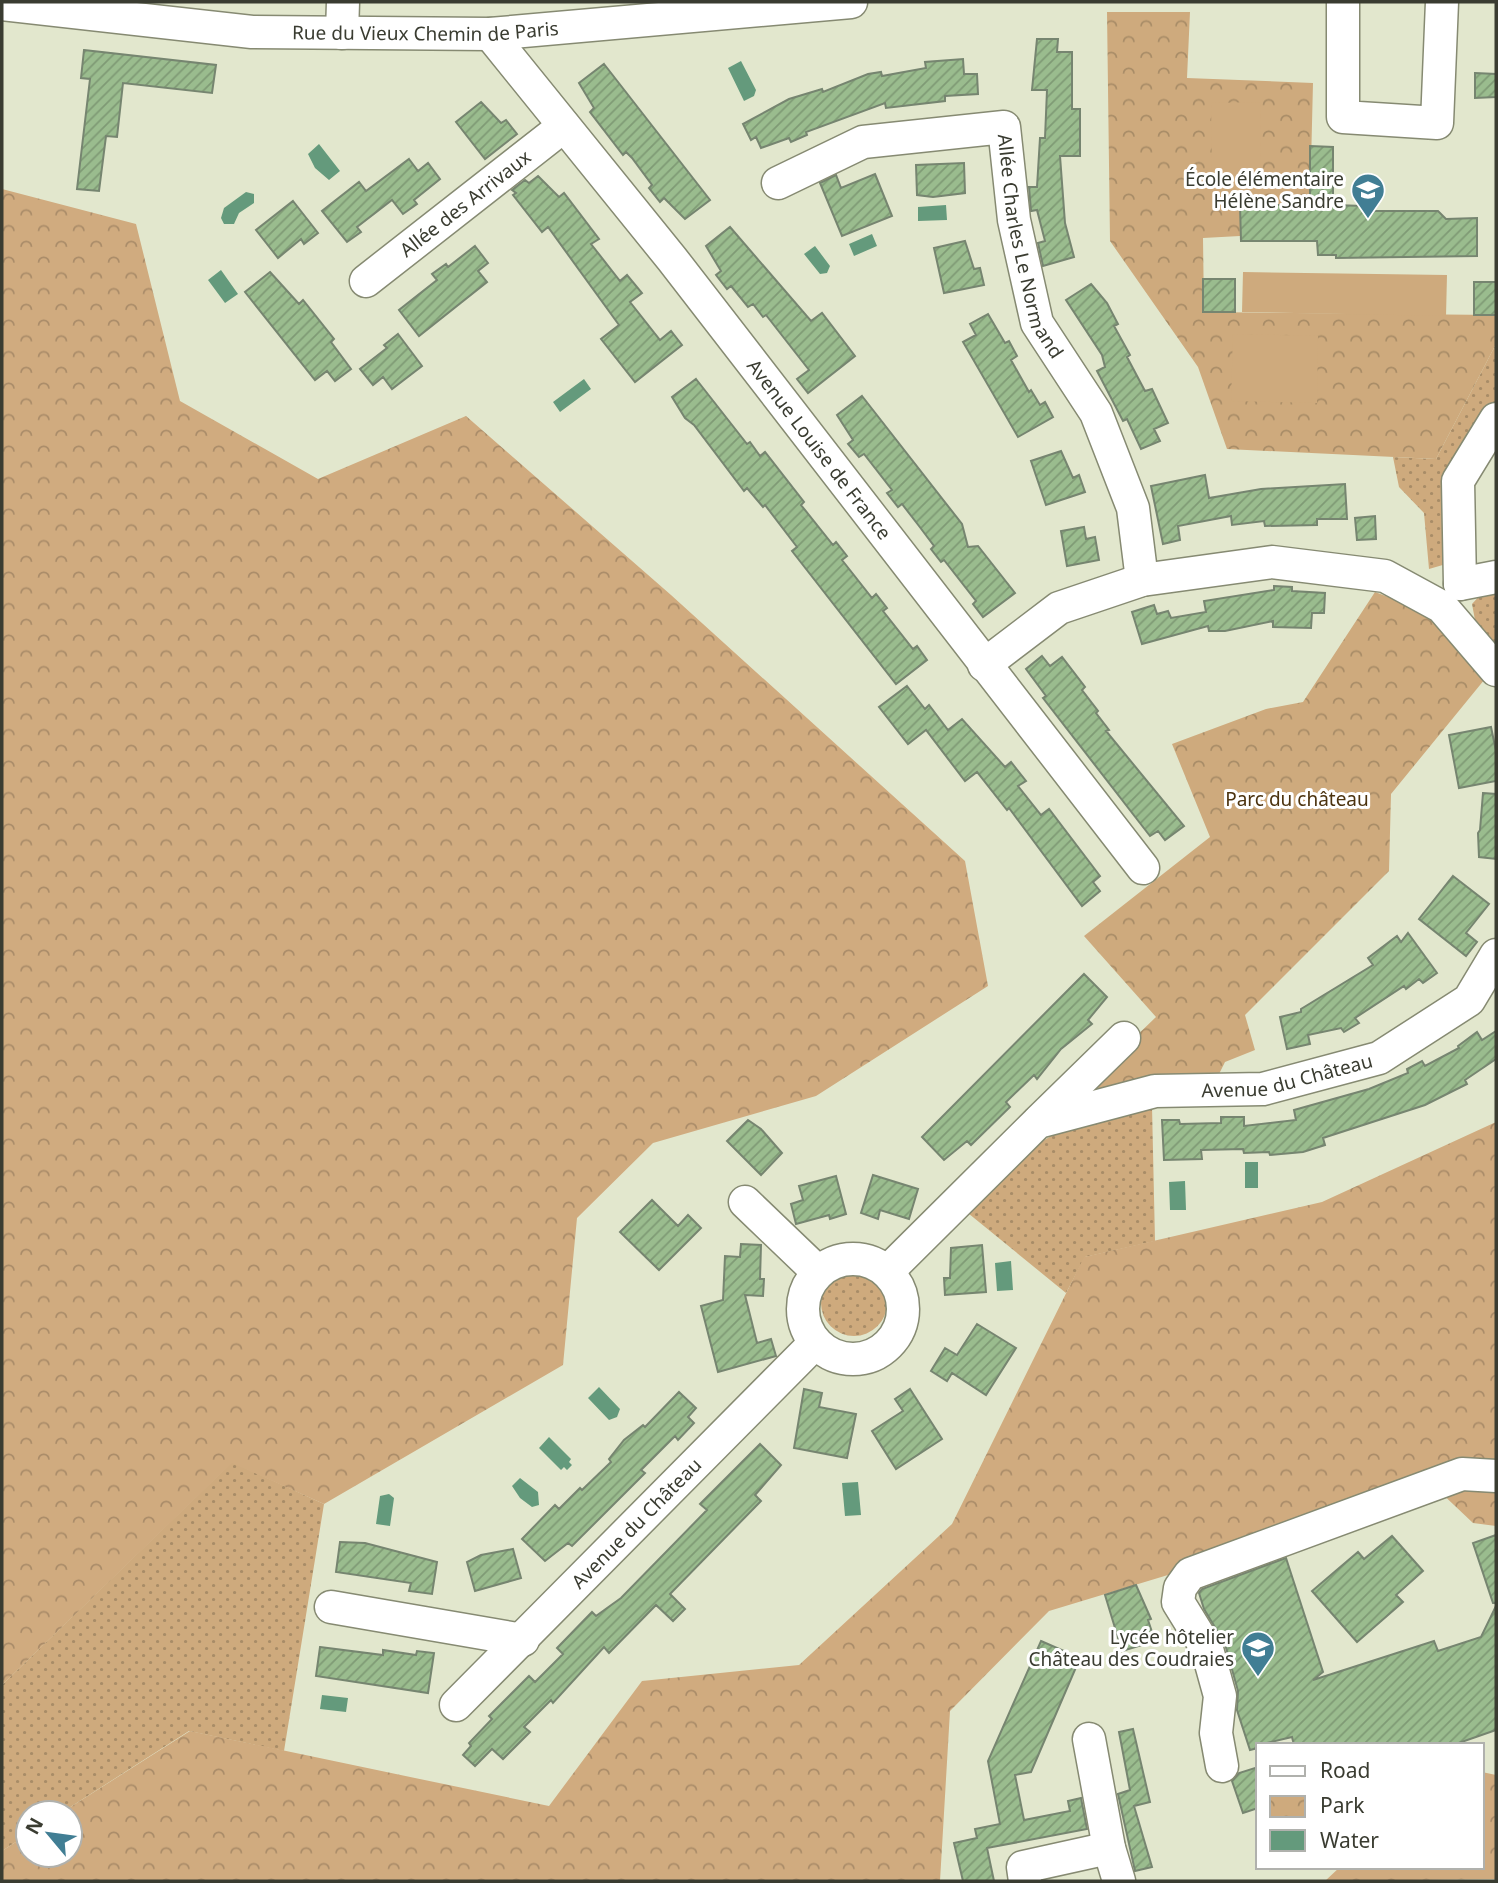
<svg xmlns="http://www.w3.org/2000/svg" width="1498" height="1883" font-family="'Noto Sans',sans-serif">
<defs>
<pattern id="grass-dots" width="8" height="8" patternUnits="userSpaceOnUse" patternTransform="scale(1.75)"><rect width="8" height="8" fill="#ceaa7d"/><path d="M2 2h.1M6 6h.1" fill="none" stroke="#a88c67" stroke-width="1.8" stroke-linecap="round"/></pattern>
<pattern id="forest-crowns" width="20" height="18" patternUnits="userSpaceOnUse" patternTransform="scale(1.75)"><rect width="20" height="18" fill="#d0ab7f"/><path d="M2 6a3 3 0 1 1 6 0M12 15a3 3 0 1 1 6 0" fill="none" stroke="#aa8c69"/></pattern>
<pattern id="park-crowns" width="20" height="18" patternUnits="userSpaceOnUse" patternTransform="scale(1.75)"><rect width="20" height="18" fill="#ceaa7d"/><path d="M2 6a3 3 0 1 1 6 0M12 15a3 3 0 1 1 6 0" fill="none" stroke="#a88c67"/></pattern>
<pattern id="building-hatch" width="6" height="6" patternUnits="userSpaceOnUse" patternTransform="scale(1.75)"><rect width="6" height="6" fill="#9abc8e"/><path d="M-1 1l2-2M0 6l6-6M5 7l2-2" fill="none" stroke="#7f9a75"/></pattern>
</defs>
<rect width="100%" height="100%" fill="#e2e7cd"/>
<path fill="url(#grass-dots)" d="M1496,344V406L1451,482L1453,562L1429,569L1424,513L1399,487L1393,457L1436,459Z
M1496,591V648L1475,620L1472,604L1483,592Z
M1152,1106L1155,1241L1085,1257L1066,1293L963,1209L1029,1149L1082,1118Z
M821 1303a33 33 0 1 1 66 0a33 33 0 1 1-66 0Z
M232,1462L324,1504L284,1751L189,1731L61,1813H28V1834L2,1851V1685Z"/>
<path fill="url(#forest-crowns)" d="M2,189L136,224L180,401L318,479L466,416L671,595L965,861L988,986L816,1096L653,1143L577,1218L563,1365L324,1504L232,1463L2,1685Z
M1496,1122V1526L1473,1523L1436,1488L1330,1526L1049,1611L950,1711L940,1881H2V1851L28,1834V1855H70V1813H61L190,1731L549,1806L642,1681L799,1665L952,1524L1084,1257L1322,1202Z
M1482,1772L1496,1775V1879L1325,1881L1340,1867H1482Z"/>
<path fill="url(#park-crowns)" d="M1107,12H1190L1187,78L1313,83L1310,205H1241L1240,236L1203,238L1204,312L1496,315V344L1436,459L1227,449L1198,367L1110,241Z
M1375,592L1423,610L1489,674L1391,794L1389,871L1245,1015L1255,1050L1225,1062L1218,1076L1134,1081L1075,1095L1156,1017L1084,936L1210,837L1172,744L1266,709L1303,702Z"/>
<path fill="#ceaa7d" d="M1260,102L1261,180L1212,181L1211,103Z
M1243,272L1447,275L1446,316L1242,312Z
M1233,334L1318,336L1317,403L1231,401Z"/>
<path fill="#649a7c" d="M741,61L756,90L754,96L744,101L728,68Z
M319,144L340,171L329,180L315,168L308,154Z
M246,192L254,194V203L239,213L234,224H224L221,218L224,208Z
M946,205L947,220L918,221V207Z
M872,234L877,246L854,256L849,244Z
M815,246L830,266L827,273L820,274L804,254Z
M221,270L238,294L225,303L208,280Z
M584,379L591,389L560,412L553,402Z
M1245,1162H1258V1188H1245Z
M1185,1181L1186,1210H1170L1169,1182Z
M1011,1261L1013,1290L997,1291L995,1263Z
M599,1387L620,1409L617,1417L609,1420L588,1398Z
M549,1437L571,1459L569,1462L572,1465L567,1470L564,1467L561,1470L539,1448Z
M520,1478L538,1492L539,1505L532,1507L520,1498L512,1486Z
M858,1482L861,1515L845,1516L842,1483Z
M389,1494L394,1498L390,1526L376,1524L380,1496Z
M322,1695L348,1698L346,1712L320,1709Z"/>
<path fill="url(#building-hatch)" stroke="#768570" stroke-width="2" d="M1037,39H1058L1057,52H1072V109H1080V156H1060L1065,223L1074,257L1043,266L1038,243L1045,241L1037,210L1031,211L1029,187H1037L1040,138H1045L1047,90H1032Z
M84,50L216,65L212,93L123,83L117,137L106,136L99,191L77,189L90,79L81,78Z
M963,59L964,74H977L978,94L945,96V101L886,108L885,103L806,132L807,135L791,142L789,138L761,148L756,137L751,140L743,124L789,99L822,89L823,92L868,74L881,72L882,76L926,68L925,62Z
M604,64L710,200L685,219L664,198L660,202L649,188L652,185L632,158L626,152L623,155L590,112L594,108L579,83Z
M1475,73L1496,74V97L1475,98Z
M481,102L501,123L506,120L517,134L485,159L456,122Z
M1310,146L1333,147V205L1364,206L1370,211H1438L1446,219L1477,218V256L1336,258V255H1318L1317,241H1241L1240,205H1310Z
M409,159L418,171L428,163L440,179L414,200L417,204L403,214L392,200L357,227L361,232L347,242L322,211L359,182L366,191Z
M964,163L965,193L933,197L917,195L916,165Z
M875,174L892,216L842,236L820,183L836,175L841,188Z
M538,176L559,197L564,193L599,239L591,244L620,281L627,275L642,293L630,302L660,340L671,331L682,345L635,382L601,339L619,325L548,227L542,232L513,195L516,193L512,190L525,180L529,183Z
M293,201L318,233L304,244L301,239L278,258L256,230Z
M730,227L811,321L822,313L855,356L808,393L797,379L809,370L766,315L763,317L753,304L748,307L731,286L727,289L716,275L721,271L706,246Z
M965,241L974,269L980,268L984,285L944,293L934,248Z
M475,246L488,263L478,271L487,282L419,336L399,310L437,280L432,274L446,264L448,267Z
M270,272L299,304L303,300L334,339L331,342L351,369L335,381L327,371L315,380L245,292Z
M1203,279H1235V312H1203Z
M1474,282H1496V315H1474Z
M1091,284L1107,303L1118,324L1114,326L1130,355L1127,357L1145,391L1152,389L1168,423L1154,429L1160,441L1141,449L1127,419L1123,421L1097,371L1105,367L1102,355L1066,300Z
M988,314L1005,343L1009,341L1017,356L1011,360L1029,392L1031,390L1040,405L1045,402L1053,417L1018,437L963,342L976,335L970,324Z
M398,334L422,366L392,389L383,377L373,385L360,369L387,348L384,345Z
M696,379L747,444L750,442L760,456L765,452L804,502L801,505L833,545L836,542L847,556L842,560L872,598L876,594L887,608L883,611L913,649L917,646L927,660L896,684L792,551L797,547L765,505L763,507L747,488L744,491L694,425L685,418L672,397Z
M862,396L962,524L968,547L978,546L1015,593L983,617L973,604L976,601L944,560L941,562L931,549L934,546L919,526L902,504L898,507L887,493L892,490L864,454L859,457L848,444L853,440L837,415Z
M1061,451L1073,478L1079,475L1085,492L1046,505L1031,461Z
M1205,475L1209,498L1261,489L1345,484L1347,519H1317V525L1265,526L1264,521L1232,525L1231,516L1178,526L1180,540L1163,544L1151,486Z
M1375,516L1376,539L1357,540L1355,518Z
M1084,527L1086,539L1095,537L1099,560L1067,566L1061,531Z
M1274,586L1292,587V591L1325,593L1324,613H1312L1311,628L1273,627V621L1225,631H1209L1208,626L1142,644L1132,612L1154,605L1157,614L1168,611L1171,618L1206,612L1204,601L1274,590Z
M1042,656L1050,666L1062,657L1085,687L1082,690L1098,711L1096,713L1109,730L1106,731L1184,826L1165,840L1158,831L1150,836L1043,698L1046,696L1026,669Z
M907,686L925,709L929,705L948,730L962,719L1005,767L1011,762L1026,781L1018,786L1041,815L1049,809L1100,876L1093,882L1100,891L1082,906L1009,808L1007,810L977,772L965,781L926,730L908,744L879,707Z
M1491,727L1496,751V781L1459,788L1449,735Z
M1483,793L1496,794V859L1479,857L1478,833L1480,830Z
M1453,876L1489,904L1466,933L1477,942L1466,956L1419,919Z
M1408,933L1437,973L1423,983L1419,979L1406,989L1404,986L1355,1018L1359,1023L1344,1032L1341,1028L1308,1035L1310,1044L1287,1049L1280,1017L1301,1012V1009L1373,965L1368,958L1397,936L1401,942Z
M1084,974L1107,997L1088,1020L1092,1024L1061,1049L1037,1079L1034,1075L1006,1102L1010,1107L971,1145L967,1141L944,1160L922,1137Z
M1496,1031V1059L1465,1080L1467,1084L1425,1105L1323,1138L1325,1145L1303,1152L1270,1155L1269,1152L1244,1153L1243,1149L1201,1150L1202,1159L1164,1160L1162,1120H1179L1180,1124L1221,1123V1117H1244V1126L1296,1120L1294,1110L1369,1089L1408,1073L1407,1069L1422,1061L1425,1066L1459,1048L1458,1046L1477,1032L1482,1040Z
M748,1120L761,1129L782,1153L761,1175L727,1141Z
M873,1175L918,1189L909,1219L880,1210L878,1219L861,1213Z
M836,1176L846,1214L830,1219L829,1215L796,1224L791,1204L803,1200L799,1186Z
M652,1200L678,1226L688,1215L701,1228L659,1270L620,1232Z
M741,1244L761,1245L760,1279H764L763,1296L745,1295L757,1343L771,1339L776,1356L718,1372L701,1306L723,1300L725,1256L740,1257Z
M982,1245L986,1292L945,1295L944,1278H950L951,1248Z
M977,1324L1016,1348L986,1395L952,1373L947,1381L931,1371L945,1348L957,1355Z
M804,1389L822,1393L819,1407L856,1414L847,1458L794,1448Z
M910,1389L942,1439L896,1469L872,1431L903,1411L895,1399Z
M679,1392L696,1408L688,1417L694,1423L678,1440L675,1436L641,1470L645,1473L572,1546L568,1543L545,1561L522,1539L555,1505L559,1509L580,1488L582,1490L611,1462L609,1459L624,1440L643,1425L645,1427Z
M760,1444L781,1465L755,1495L761,1501L670,1594L685,1609L673,1621L656,1605L609,1653L604,1647L553,1703L551,1700L524,1727L530,1732L503,1759L492,1749L475,1766L463,1755L471,1746L469,1743L492,1719L489,1716L529,1676L535,1682L563,1654L557,1648L592,1612L596,1616L621,1598L707,1510L700,1504Z
M1496,1535V1603H1493L1473,1543Z
M1392,1536L1423,1571L1396,1595L1403,1602L1357,1642L1312,1591L1358,1552L1364,1559Z
M340,1542L365,1543L437,1562L432,1594L409,1591L411,1583L336,1572Z
M513,1549L521,1578L475,1591L467,1562L481,1555Z
M1286,1558L1323,1672L1313,1680L1434,1641L1438,1651L1481,1637L1496,1606V1730L1453,1745H1294L1292,1737L1258,1745V1748L1250,1750L1237,1710L1238,1691L1225,1644L1204,1609L1199,1593L1202,1589Z
M1136,1585L1151,1619L1148,1620L1155,1641L1122,1651L1105,1595Z
M1041,1641L1080,1658L1031,1772L1015,1775L1024,1820L1070,1811L1068,1801L1081,1798L1087,1829L987,1848L994,1881H963L954,1843L977,1838L975,1829L1000,1824L988,1761Z
M320,1647L383,1655V1650L416,1655L417,1651L434,1653L428,1693L316,1676Z
M1133,1729L1150,1802L1134,1806L1152,1867L1135,1871L1118,1794L1130,1790L1119,1732Z
M1258,1767V1808L1243,1813L1232,1781L1239,1773Z"/>
<g fill="none" stroke-linecap="round" stroke-linejoin="round">
<g stroke="#868a72" stroke-width="35">
<g id="minor">
<path d="M1343,2V117L1437,123L1442,2"/>
<path id="s1" d="M2,4L252,32L490,34L851,2"/>
<path d="M342,33L343,2"/>
<path id="s2" d="M490,34L672,259L1143,868"/>
<path id="s3" d="M778,183L863,142L1004,127L1014,220L1037,323L1096,413L1133,508L1142,580"/>
<path id="s4" d="M366,281L564,126"/>
<path d="M1460,584L1458,481L1496,419"/>
<path d="M1460,584L1496,577"/>
<path d="M984,665L1059,608L1142,580L1272,562L1385,576L1442,607L1496,670"/>
<path d="M1040,1120L1124,1038"/>
<path d="M745,1202L818,1272"/>
<circle cx="853" cy="1309" r="50"/>
<path id="s5" d="M888,1271L1038,1122L1155,1091L1263,1089L1379,1058L1469,1000L1496,955"/>
<path d="M331,1607L523,1640"/>
<path id="s6" d="M456,1705L815,1343"/>
<path d="M1089,1739L1109,1848L1119,1881"/>
<path d="M1222,1766L1216,1733L1220,1696L1207,1649L1178,1602L1180,1588L1190,1574L1462,1474L1496,1476"/>
<path d="M1025,1881L1023,1867L1109,1848"/>
</g>
</g>
<use href="#minor" stroke="#fff" stroke-width="32"/>
</g>
<defs>
<g id="school-pin" transform="scale(1.75)"><path d="M0 17L-7.5 6A9.5 9.5 0 1 1 7.5 6Z" fill="#417e94" stroke="#fff"/><path d="M0-5L7-2L0 1L-7-2ZM-4 1L0 2.5L4 1V4Q0 6-4 4Z" fill="#fff"/></g>
</defs>
<g fill-rule="evenodd">
<use href="#school-pin" x="1368" y="190"/>
<use href="#school-pin" x="1258" y="1648"/>
</g>
<g text-anchor="middle" dominant-baseline="central" stroke-width="6" stroke-linejoin="round" paint-order="stroke">
<g font-size="19" fill="#3a3c31" stroke="#fff">
<text stroke="none"><textPath href="#s1" startOffset="425">Rue du Vieux Chemin de Paris</textPath></text>
<text stroke="none"><textPath href="#s4" startOffset="126">Allée des Arrivaux</textPath></text>
<text stroke="none"><textPath href="#s3" startOffset="359">Allée Charles Le Normand</textPath></text>
<text stroke="none"><textPath href="#s2" startOffset="530">Avenue Louise de France</textPath></text>
<text stroke="none"><textPath href="#s5" startOffset="466">Avenue du Château</textPath></text>
<text stroke="none"><textPath href="#s6" startOffset="256">Avenue du Château</textPath></text>
</g>
<g font-size="19" fill="#3a3c31" stroke="#fff" text-anchor="end">
<text x="1344" y="179">École élémentaire<tspan x="1344" dy="22">Hélène Sandre</tspan></text>
<text x="1234" y="1637">Lycée hôtelier<tspan x="1234" dy="22">Château des Coudraies</tspan></text>
</g>
<g font-size="19" fill="#4c330f" stroke="#fff">
<text x="1297" y="799">Parc du château</text>
</g>
</g>
<rect width="1498" height="1883" fill="none" stroke="#3a3c31" stroke-width="7"/>
<rect x="1256" y="1743" width="228" height="126" fill="#ffffff" stroke="#b0b1ad" stroke-width="2"/>
<rect x="1270" y="1766" width="35" height="10" fill="#ffffff" stroke="#b0b1ad" stroke-width="2"/>
<text x="1320" y="1778" font-size="21" fill="#3a3c31">Road</text>
<rect x="1270" y="1796" width="35" height="21" fill="url(#park-crowns)" stroke="#b0b1ad" stroke-width="2"/>
<text x="1320" y="1813" font-size="21" fill="#3a3c31">Park</text>
<rect x="1270" y="1830" width="35" height="21" fill="#649a7c" stroke="#b0b1ad" stroke-width="2"/>
<text x="1320" y="1848" font-size="21" fill="#3a3c31">Water</text>
<g transform="translate(49 1834) rotate(299)"><circle r="33" fill="#ffffff" stroke="#b0b1ad" stroke-width="2"/>
<path d="M0-5L12 26L0 18L-12 26Z" fill="#417e94"/>
<text y="-10" font-size="19" font-weight="bold" text-anchor="middle" fill="#3a3c31">N</text>
</g>
</svg>
